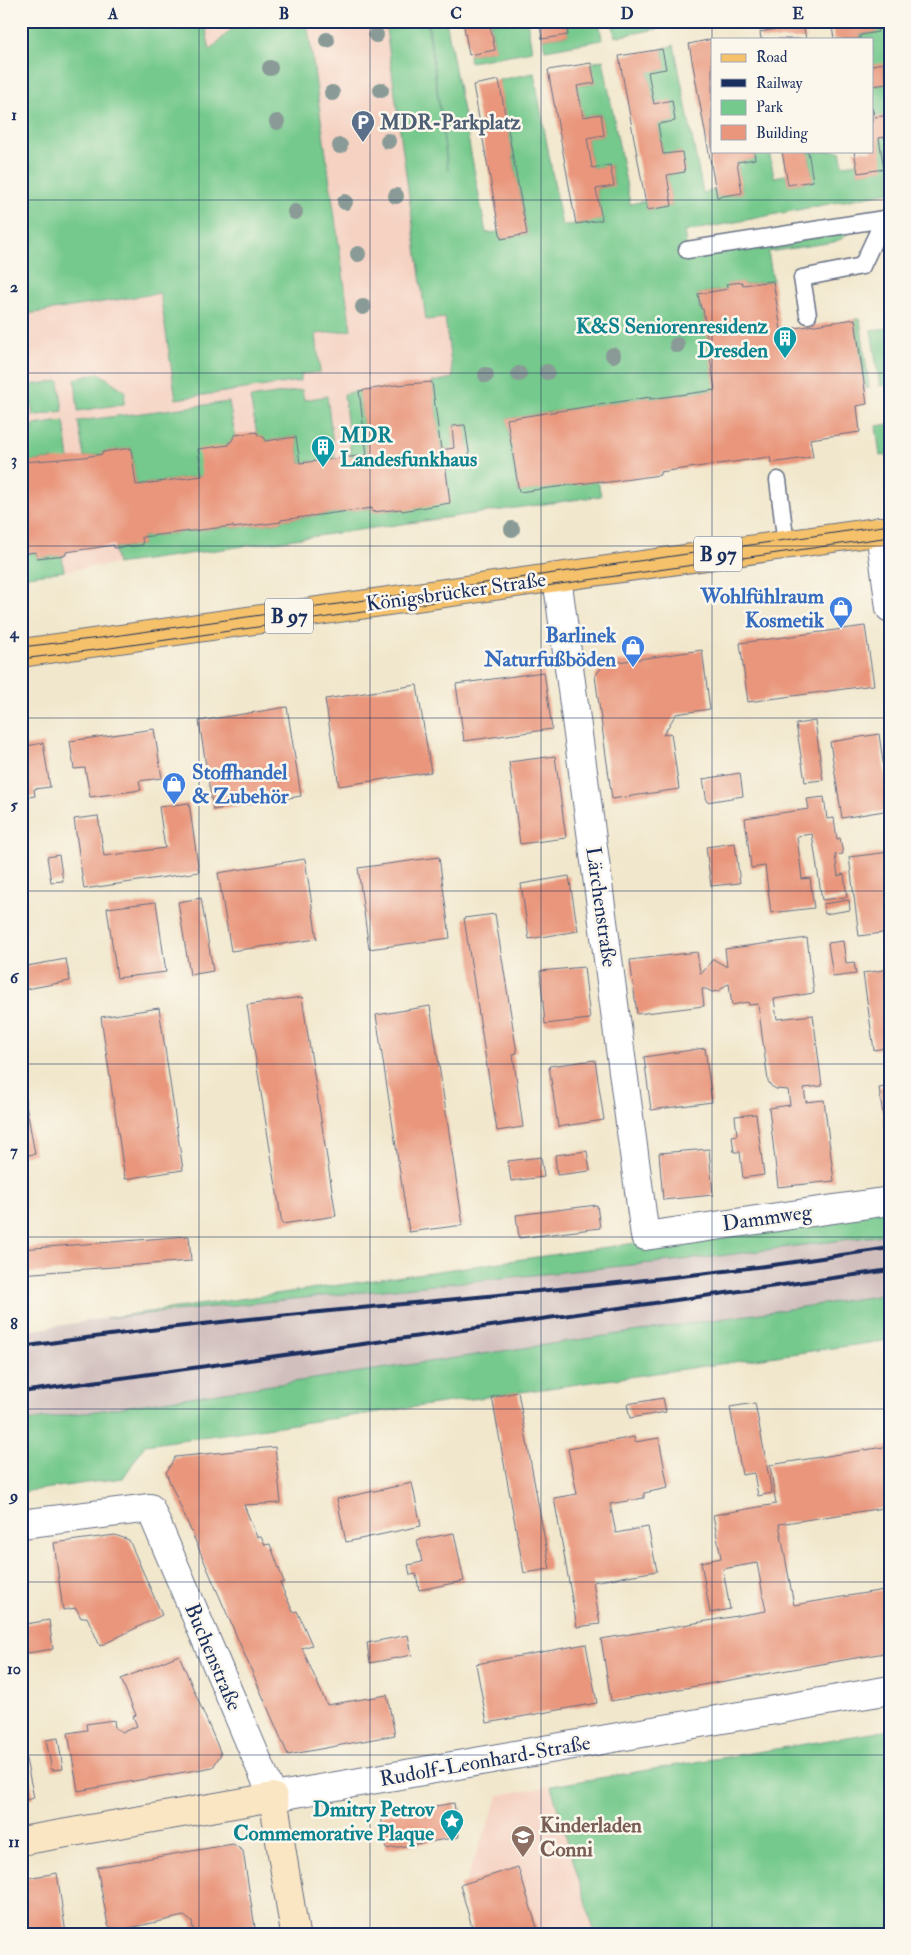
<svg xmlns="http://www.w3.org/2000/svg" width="911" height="1955" font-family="'IM FELL Double Pica',serif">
<rect width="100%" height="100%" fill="#fbf7ec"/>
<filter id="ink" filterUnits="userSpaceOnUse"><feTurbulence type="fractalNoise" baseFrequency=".02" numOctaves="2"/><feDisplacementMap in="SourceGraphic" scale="10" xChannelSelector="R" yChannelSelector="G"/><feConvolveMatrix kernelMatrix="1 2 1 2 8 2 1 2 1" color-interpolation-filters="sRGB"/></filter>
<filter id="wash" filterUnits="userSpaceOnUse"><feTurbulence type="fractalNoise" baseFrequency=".0096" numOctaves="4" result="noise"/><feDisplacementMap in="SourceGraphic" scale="20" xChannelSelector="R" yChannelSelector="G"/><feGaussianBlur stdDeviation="1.12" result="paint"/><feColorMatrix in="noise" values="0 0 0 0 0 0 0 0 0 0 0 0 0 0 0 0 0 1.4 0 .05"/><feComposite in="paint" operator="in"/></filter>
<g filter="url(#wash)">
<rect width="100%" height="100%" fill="#f1e7cc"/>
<path fill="#f5d2c2" d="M21,21H427L495,512L21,577Z
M551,1786L595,1934H474L460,1885L465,1883L499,1795Z"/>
<path fill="#d1bfbd" d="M890,1234V1294L21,1422V1332L106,1318L711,1257Z"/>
<path fill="#75c98c" stroke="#487c75" d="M51,21H204L210,50L240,21H307L351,330L316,334L320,372L301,374V381L176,399L160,293L21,315V25Z
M385,21H427L448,170L428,21H446L486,233L500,232L501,239L527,234L499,80L534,73L562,226L601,220L596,189L614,185L610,165L592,168L587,138L604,135L601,114L583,117L577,86L595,83L591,63L603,60L630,204L645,201L647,210L672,206L667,175L685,171L681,152L663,154L658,124L675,121L672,100L654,104L648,72L666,69L662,49L674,45L703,193L716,190L717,197L742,193L737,162L755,159L754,151H769L774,177L786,175L788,185L813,181L808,151H840L843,165L857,163L858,173L883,169L879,138L890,136V192L684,232L687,250L847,233L843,238L834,242L768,252L773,281L743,285L742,282L727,284L728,289L698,294L700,309H703L715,390L650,399V397L507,419L519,492L598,481L601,496L117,564L114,548L143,545L142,537L233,526V528L281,522V520L372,508L373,512L401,509L402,510L450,502L445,462L470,458L465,425L452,426L454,448L441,450L432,382L453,378L445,318L426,320Z
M490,21H527L532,51L470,62L469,55L495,50Z
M566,21H599L602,40L545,50L543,39L568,35Z
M639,21H672L673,26L615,37L613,26Z
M876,21H887L890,33V115L875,117L872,103V86L886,84L872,65V39H860V35L877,32Z
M855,319H860L869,388H865Z
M887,328L890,344V384L880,386L871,330Z
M99,373L125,391L124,404L78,411L75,379Z
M59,381L63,411L33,416L29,385Z
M302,390L304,400L327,396L335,459L300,463L296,437L265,441L257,434L250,398Z
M359,391L367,455L351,457L344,394Z
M229,402L235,436L202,476L136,485L131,448L103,452V454L84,457L78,421Z
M64,421L69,459L54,461L53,459L25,462L26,473L21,474V433L33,431V425Z
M890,424V455L880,456L876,426Z
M36,552L37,558L62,555L64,571L21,577V554Z
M890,1207V1234L711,1257L106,1318Z
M890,1294V1340L145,1445L123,1478L21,1492V1422Z
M890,1730V1934H595L551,1786Z"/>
<g id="blocks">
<path fill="#e9967c" d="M463,21H489L495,50L469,55Z
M539,21H566L568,35L542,39Z
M831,21H876L878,32L860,35V39H834Z
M803,24L806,39H761L760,32Z
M712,39V151H754L755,159L737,162L742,193L717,197L689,44Z
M662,49L666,69L648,72L654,104L672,100L675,121L658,124L663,154L682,152L685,172L667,175L672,206L647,210L619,56Z
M591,63L595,83L577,86L583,117L601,114L604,135L587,138L592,168L610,165L614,186L596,189L602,220L576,224L548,70Z
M883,63L887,84L872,86V65Z
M499,80L527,234L501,239L473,85Z
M872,108L875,117L890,115V136L879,138L884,169L858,173L854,151H872Z
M782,151H808L813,181L788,185Z
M773,281L781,330L855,319L867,404L857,406L860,432L810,439L813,457L771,463L770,457L660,472V475L602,483V481L519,492L507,419L650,397V399L715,390L703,309H701L698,294L728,289L726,284L742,282L743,285Z
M432,382L441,450L454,448L452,426L465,425L470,458L445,462L450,503L402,511L401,509L372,512V508L281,520V522L233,528V526L142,537L143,545L114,548V545L66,552V555L37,558L36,552L21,554V474L26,473L24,462L84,457L103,454L102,452L131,448L136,485L202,476L198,449L229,445V442H231L235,435L257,432V434L265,438V441L296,437L300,463L367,455L359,391L396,385Z
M865,626L874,685L748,702L740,643Z
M702,650L710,709L676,714L663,735L671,733L679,789L612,799L595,676L604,664Z
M544,672L552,729L464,741L456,684Z
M417,685L431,772L339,786L325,699Z
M287,707L301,796L213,810L199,721Z
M815,721L823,780L805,782L796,724Z
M154,729L162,778L139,781L141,790L90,797L85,768L74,769L70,741Z
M879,734L890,810L842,818L830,742Z
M43,743L50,787L34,789L35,796L21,798V747Z
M555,756L566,838L520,844L509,762Z
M740,773L743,796L707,802L703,779Z
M824,797L827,819L834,818L837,839L840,838L843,854L835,855L838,876L844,874L847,897L822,900L812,834L797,836L802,879L810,878L814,908L771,913L765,866L751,868L745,818L809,809L807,799Z
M189,803L199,872L84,889L74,819L98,816L104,856L165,848L159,807Z
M735,843L740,883L711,886L706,847Z
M890,852V932L859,936L849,857Z
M59,855L63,881L51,882L47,857Z
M439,857L450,938L369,949L358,868Z
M305,859L317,939L231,951L218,873Z
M569,876L578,931L529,939L521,884Z
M201,898L213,971L190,975L178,902Z
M849,900L850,910L825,914L823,904Z
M156,902L166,972L117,978L107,908Z
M495,914L517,1053L513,1054L523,1127L497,1131L464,918Z
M807,938L814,993L774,999L777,1019L813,1015L822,1086L804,1088L806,1102L824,1100L834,1181L778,1187L769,1108L790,1105L788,1090L776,1089L771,1086L768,1081L758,1004L749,1005L748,1002L732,1005L729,984L726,985L719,991L712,992L706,989H702L704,1006L637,1014L630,960L697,952L700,973L703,972L713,959L727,967L725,949Z
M843,941L846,963L854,962L856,974L833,977L828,943Z
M66,959L70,981L21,990V967Z
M584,967L590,1019L545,1024L540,971Z
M890,969V1047L874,1050L863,973Z
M302,997L336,1216L282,1224L247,1005Z
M430,1006L463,1225L409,1232L376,1015Z
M159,1008L183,1170L125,1179L101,1017Z
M705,1048L712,1102L651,1110L644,1057Z
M595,1060L604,1120L558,1127L549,1066Z
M21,1077L35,1154L21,1156Z
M890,1086V1155H889L879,1088Z
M756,1114L764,1175L743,1178L740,1152H734L732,1136L737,1135L735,1116Z
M709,1149L713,1195L663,1200L659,1153Z
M587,1151L590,1171L557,1175L555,1155Z
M541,1157L544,1177L511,1181L508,1161Z
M597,1205L600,1228L519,1238L516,1215Z
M189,1236L191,1261L21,1274V1249Z
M518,1392L550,1569L524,1573L492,1397Z
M663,1398L666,1412L630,1418L627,1404Z
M755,1403L772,1493L758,1496L754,1473L742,1475L730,1407Z
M634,1437L635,1442L659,1438L668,1488L644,1493V1498L610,1504L616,1533L648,1527L657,1571L593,1582L600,1624L577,1627L554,1498L577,1494L568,1449Z
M890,1446V1507L779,1524L794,1605L890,1589V1652L611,1701L601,1639L766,1611L757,1563L723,1569L730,1609L710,1613L701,1562L721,1558L713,1515L776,1504L770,1465Z
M275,1447L281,1503L244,1505L257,1537H261L265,1545L270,1544L284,1582L280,1583L293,1612L297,1611L312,1645L302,1648L327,1705L387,1695L395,1735L288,1755L166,1473L175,1457Z
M412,1483L421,1526L346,1542L337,1499Z
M454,1533L464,1581L419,1590L416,1574L410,1575L408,1565L422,1562L417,1540Z
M115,1535L129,1540L162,1615L100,1646L87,1617L81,1618L76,1608L63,1610L54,1543Z
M49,1620L53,1649L21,1654V1625Z
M408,1635L412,1655L370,1663L367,1643Z
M586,1644L597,1703L487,1723L476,1664Z
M179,1655L221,1754L213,1767L78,1791L68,1733L87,1730L86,1724L114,1720L115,1728L123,1732L137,1726L133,1716L136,1715L121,1679Z
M21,1735L34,1798L21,1801Z
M58,1738L63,1769L52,1770L46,1740Z
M454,1803L459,1837L386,1849L381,1815Z
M233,1844L243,1851L256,1934H194L192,1922L184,1916L116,1931L108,1925L97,1867Z
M518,1867L539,1934H474L460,1885Z
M57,1873L66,1934H21V1879Z"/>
</g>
</g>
<g filter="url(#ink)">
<use href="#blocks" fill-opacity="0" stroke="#666f84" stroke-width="1"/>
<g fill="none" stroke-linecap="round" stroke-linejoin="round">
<g stroke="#666f84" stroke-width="19">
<path id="lane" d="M687,250L884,219
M808,315L802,278L862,266L884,219L890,216
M778,480L786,545"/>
</g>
<g stroke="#666f84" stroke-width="30">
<path id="street" d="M880,531L890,608
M557,577L645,1236L890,1201
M21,1524L150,1508L273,1797L890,1690"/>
</g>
<g stroke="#666f84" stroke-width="30">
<path id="secondary" d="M21,1841L273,1797L295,1934"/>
</g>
<g stroke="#666f84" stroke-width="30">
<path id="primary" d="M21,653L890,530"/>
</g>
<use href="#lane" stroke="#fff" stroke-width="16"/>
<use href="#street" stroke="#fff" stroke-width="28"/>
<use href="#secondary" stroke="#fbe6c4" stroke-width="28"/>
<use href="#primary" stroke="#f5c16b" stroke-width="28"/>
<path stroke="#1b2f5e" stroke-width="1" d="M21,647L100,638L890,525
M21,659L103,649L890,537"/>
<path stroke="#1b2f5e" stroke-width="4" d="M21,1347C252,1313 484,1300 716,1272C774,1266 832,1256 890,1248
M21,1392L890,1270"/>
</g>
<g fill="#8a9b97">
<circle cx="376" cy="35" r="8"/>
<circle cx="327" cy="40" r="8"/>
<circle cx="270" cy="68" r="8"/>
<circle cx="381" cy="90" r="8"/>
<circle cx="332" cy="93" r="8"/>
<circle cx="277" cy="122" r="8"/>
<circle cx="388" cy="141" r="8"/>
<circle cx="340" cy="146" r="8"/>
<circle cx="396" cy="196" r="8"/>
<circle cx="345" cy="202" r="8"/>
<circle cx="295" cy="212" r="8"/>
<circle cx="358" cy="254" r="8"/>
<circle cx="363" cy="307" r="8"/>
<circle cx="677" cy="345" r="8"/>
<circle cx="613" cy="355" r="8"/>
<circle cx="547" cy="372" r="8"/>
<circle cx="519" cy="374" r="8"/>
<circle cx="486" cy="375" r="8"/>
<circle cx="512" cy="529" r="8"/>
</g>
</g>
<path fill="none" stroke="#1b2f5e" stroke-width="1" stroke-opacity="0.55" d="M199,21V1934M370,21V1934M541,21V1934M712,21V39M712,151V1934M21,200H890M21,373H890M21,546H890M21,718H890M21,891H890M21,1064H890M21,1237H890M21,1409H890M21,1582H890M21,1755H890"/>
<defs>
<g id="parking-pin" transform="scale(1.25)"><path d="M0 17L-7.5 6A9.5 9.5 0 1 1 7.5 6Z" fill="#5c6f8a" stroke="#fbf7ec"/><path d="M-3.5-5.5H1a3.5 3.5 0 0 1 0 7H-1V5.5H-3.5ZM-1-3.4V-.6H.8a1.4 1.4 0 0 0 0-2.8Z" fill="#fff"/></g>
<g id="building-pin" transform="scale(1.25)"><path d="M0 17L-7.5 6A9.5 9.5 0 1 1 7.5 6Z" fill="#0f9aa8" stroke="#fbf7ec"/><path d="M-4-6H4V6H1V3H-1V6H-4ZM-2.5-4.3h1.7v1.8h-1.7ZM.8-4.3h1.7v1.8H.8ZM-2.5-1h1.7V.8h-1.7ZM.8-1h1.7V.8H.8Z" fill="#fff"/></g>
<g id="shop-pin" transform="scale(1.25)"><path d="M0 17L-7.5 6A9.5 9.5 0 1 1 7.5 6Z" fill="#3f7fe0" stroke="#fbf7ec"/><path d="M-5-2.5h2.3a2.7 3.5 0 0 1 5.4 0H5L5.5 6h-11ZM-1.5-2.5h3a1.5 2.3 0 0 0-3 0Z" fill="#fff"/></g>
<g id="sight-pin" transform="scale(1.25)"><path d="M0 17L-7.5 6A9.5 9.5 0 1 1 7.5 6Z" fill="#0f9aa8" stroke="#fbf7ec"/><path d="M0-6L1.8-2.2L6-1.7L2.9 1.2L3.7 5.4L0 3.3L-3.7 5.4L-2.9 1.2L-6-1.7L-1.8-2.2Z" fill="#fff"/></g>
<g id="school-pin" transform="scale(1.25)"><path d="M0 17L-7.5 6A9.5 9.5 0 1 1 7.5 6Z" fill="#8d6e63" stroke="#fbf7ec"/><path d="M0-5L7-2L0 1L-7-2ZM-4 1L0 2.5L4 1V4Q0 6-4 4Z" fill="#fff"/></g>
</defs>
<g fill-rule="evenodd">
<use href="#parking-pin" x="363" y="122"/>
<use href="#building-pin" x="785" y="338"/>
<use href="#building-pin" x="323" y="447"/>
<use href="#shop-pin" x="841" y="608"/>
<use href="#shop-pin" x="633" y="647"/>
<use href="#shop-pin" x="174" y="784"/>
<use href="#sight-pin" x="452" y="1821"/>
<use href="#school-pin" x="523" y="1837"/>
</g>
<g text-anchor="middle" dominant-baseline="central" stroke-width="5" stroke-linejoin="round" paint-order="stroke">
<g fill="#fbf7ec" stroke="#5e6b89" stroke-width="1">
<rect x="694" y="536.5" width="48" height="35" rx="4"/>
<rect x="265" y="598.5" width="48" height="35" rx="4"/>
</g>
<g font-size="20" font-weight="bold" fill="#1b2f5e">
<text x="718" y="554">B 97</text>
<text x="289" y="616">B 97</text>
</g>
<g font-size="21" font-weight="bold" fill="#4e5e75" stroke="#fbf7ec" text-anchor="start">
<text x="380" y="122">MDR-Parkplatz</text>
</g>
<g font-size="21" font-weight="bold" fill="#0d838f" stroke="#fbf7ec" text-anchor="end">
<text x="768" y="326">K&amp;S Seniorenresidenz<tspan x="768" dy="24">Dresden</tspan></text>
<text x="340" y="435" text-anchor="start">MDR<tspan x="340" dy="24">Landesfunkhaus</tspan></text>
<text x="434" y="1809">Dmitry Petrov<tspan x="434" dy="24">Commemorative Plaque</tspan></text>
</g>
<g font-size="21" fill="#1b2f5e" stroke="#fbf7ec">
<text transform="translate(456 592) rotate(-8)">Königsbrücker Straße</text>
<text transform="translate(601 907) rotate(82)">Lärchenstraße</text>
<text transform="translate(767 1218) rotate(-8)">Dammweg</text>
<text transform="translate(213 1657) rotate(67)">Buchenstraße</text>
<text transform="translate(485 1761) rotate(-10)">Rudolf-Leonhard-Straße</text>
</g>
<g font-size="21" font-weight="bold" fill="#366cbe" stroke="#fbf7ec" text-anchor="end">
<text x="824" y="596">Wohlfühlraum<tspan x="824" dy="24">Kosmetik</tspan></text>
<text x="616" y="635">Barlinek<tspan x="616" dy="24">Naturfußböden</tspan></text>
<text x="192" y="772" text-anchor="start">Stoffhandel<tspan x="192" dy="24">&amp; Zubehör</tspan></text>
</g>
<g font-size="21" font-weight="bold" fill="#785e54" stroke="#fbf7ec" text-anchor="start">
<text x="540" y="1825">Kinderladen<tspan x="540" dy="24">Conni</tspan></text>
</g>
</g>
<rect width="911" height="1955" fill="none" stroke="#fbf7ec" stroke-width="55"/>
<rect x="711" y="38" width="162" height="115" fill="#fbf7ec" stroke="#a1a7b3"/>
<rect x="721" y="54" width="25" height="8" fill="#f5c16b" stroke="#a1a7b3"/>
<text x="756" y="62" font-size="15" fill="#1b2f5e">Road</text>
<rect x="721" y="79" width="25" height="8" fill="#1b2f5e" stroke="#a1a7b3"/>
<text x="756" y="88" font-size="15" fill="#1b2f5e">Railway</text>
<rect x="721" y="100" width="25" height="15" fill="#75c98c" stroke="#a1a7b3"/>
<text x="756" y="112" font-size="15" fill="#1b2f5e">Park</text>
<rect x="721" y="125" width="25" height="15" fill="#e9967c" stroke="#a1a7b3"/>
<text x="756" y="138" font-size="15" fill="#1b2f5e">Building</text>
<rect x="28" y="28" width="856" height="1900" fill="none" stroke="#1b2f5e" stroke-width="2"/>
<g font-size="16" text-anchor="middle" font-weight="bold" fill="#1b2f5e">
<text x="113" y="19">A</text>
<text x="284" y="19">B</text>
<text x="456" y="19">C</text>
<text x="627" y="19">D</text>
<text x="798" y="19">E</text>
<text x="14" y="120">1</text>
<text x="14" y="292">2</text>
<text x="14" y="465">3</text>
<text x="14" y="638">4</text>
<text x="14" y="810">5</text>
<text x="14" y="983">6</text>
<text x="14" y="1156">7</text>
<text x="14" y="1329">8</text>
<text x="14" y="1501">9</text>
<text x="14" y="1674">10</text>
<text x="14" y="1847">11</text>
</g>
</svg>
